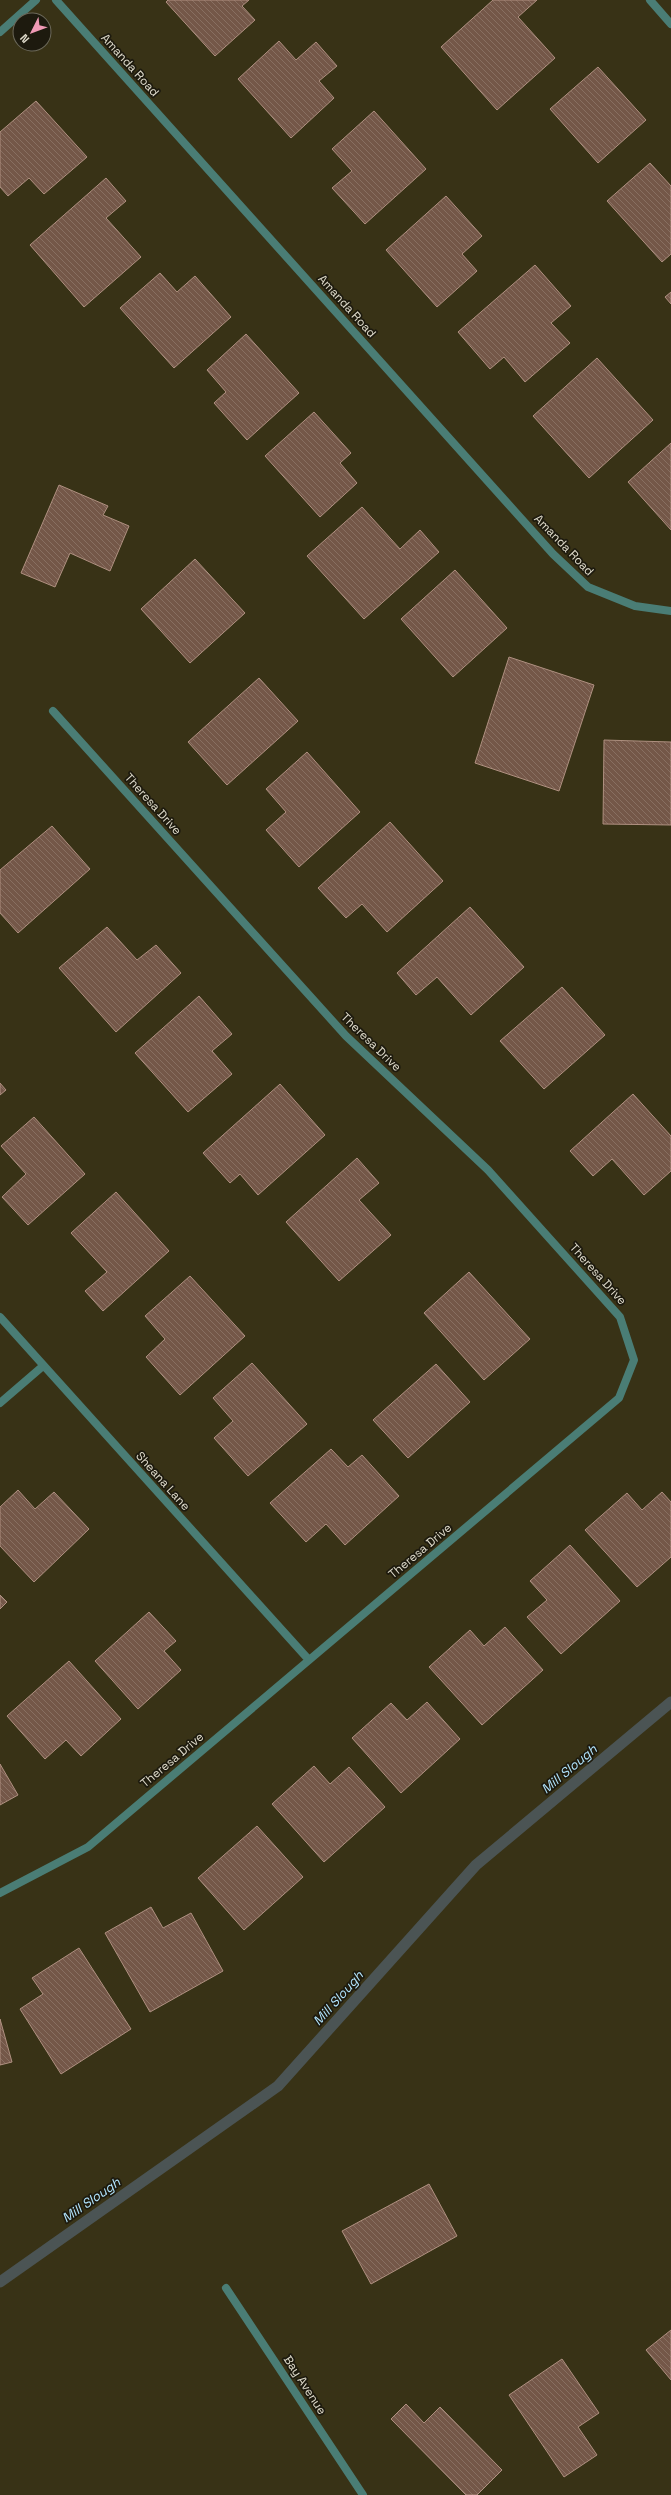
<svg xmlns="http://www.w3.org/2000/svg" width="671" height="2495" font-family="'Space Grotesk',sans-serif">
<defs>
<pattern id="building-back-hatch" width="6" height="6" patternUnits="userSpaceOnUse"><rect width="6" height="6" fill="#745748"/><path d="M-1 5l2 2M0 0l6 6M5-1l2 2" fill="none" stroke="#886f61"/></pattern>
</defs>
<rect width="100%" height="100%" fill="#383216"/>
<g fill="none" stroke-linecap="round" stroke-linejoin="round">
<path stroke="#4b5454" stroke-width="11" d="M0,2282L278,2086L476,1865L671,1702"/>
</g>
<path fill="url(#building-back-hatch)" stroke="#af9080" d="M168,0H249L242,6L255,20L215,56L166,2Z
M493,0H537L518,17L555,58L497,110L441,47Z
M279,41L296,60L316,42L337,66L319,81L334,98L291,138L238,79Z
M598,67L646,120L598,163L550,109Z
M36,101L87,157L44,194L29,178L8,196L0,187V132Z
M374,111L426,169L365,224L332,188L352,171L332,149Z
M650,163L671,186V254L662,262L607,201Z
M106,178L126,201L106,218L141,257L84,307L30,245Z
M446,196L482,236L462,254L477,271L437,307L386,250Z
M535,265L571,306L551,323L570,343L525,382L504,357L490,369L458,332Z
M160,273L177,292L195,276L231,317L174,368L120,308Z
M671,292V304L665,297Z
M246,334L299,393L247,440L214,403L226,392L207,370Z
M597,358L653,420L589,478L533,416Z
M314,412L351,453L340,463L357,483L320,517L265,456Z
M671,443V530L628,482Z
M59,485L108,506L103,515L129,526L110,571L70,553L55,587L21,573Z
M362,507L400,549L420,530L439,552L364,619L307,556Z
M195,559L245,613L190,663L141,609Z
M455,570L507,628L453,677L401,619Z
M509,657L594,685L559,791L475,763Z
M259,678L298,721L227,785L188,742Z
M604,740L671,742V825L603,824Z
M307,752L360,812L299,867L266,830L286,812L266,789Z
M390,822L443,881L387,932L362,904L346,918L318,888Z
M52,826L90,869L18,933L0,913V870Z
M470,907L524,967L471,1015L437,977L416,995L397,973Z
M107,927L137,960L156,945L181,973L116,1032L59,968Z
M562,987L605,1035L544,1089L500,1041Z
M199,996L232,1034L212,1051L232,1074L188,1112L135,1053Z
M0,1083L6,1090L0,1095Z
M280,1084L325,1135L258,1195L240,1174L230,1183L203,1153Z
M633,1094L671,1136V1171L644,1195L612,1159L593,1176L570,1151Z
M34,1117L85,1174L28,1225L2,1197L26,1174L1,1146Z
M357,1158L379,1183L359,1200L391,1235L339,1281L286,1222Z
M116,1192L169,1251L103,1311L85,1291L107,1272L71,1233Z
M469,1272L530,1339L484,1380L424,1313Z
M190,1276L245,1336L180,1395L146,1357L165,1339L145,1316Z
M252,1363L307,1424L248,1476L214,1438L233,1421L213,1398Z
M436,1364L470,1402L408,1458L373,1420Z
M331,1449L348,1467L362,1455L399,1496L345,1545L326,1524L306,1542L270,1503Z
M18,1490L35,1509L54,1492L89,1529L34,1582L0,1546V1507Z
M662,1492L671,1502V1557L637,1587L585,1530L627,1493L642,1510Z
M570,1545L620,1601L561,1654L527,1617L547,1600L530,1581Z
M0,1595L7,1602L0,1609Z
M149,1612L176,1641L164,1651L181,1670L138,1709L95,1661Z
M505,1627L543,1670L482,1725L429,1667L470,1630L484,1646Z
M69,1661L121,1719L81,1756L66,1740L45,1759L7,1716Z
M427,1702L460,1739L401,1793L352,1738L391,1703L407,1720Z
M0,1764L18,1795L0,1805Z
M314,1766L330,1784L349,1767L385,1807L324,1862L272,1804Z
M257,1826L303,1877L244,1930L198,1878Z
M151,1907L163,1928L191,1913L223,1971L150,2012L105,1933Z
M79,1948L131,2029L61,2074L20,2009L43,1994L32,1978Z
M0,2019L12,2062L0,2065Z
M429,2184L457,2236L371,2284L342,2231Z
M671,2330V2380L646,2350Z
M562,2359L599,2413L578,2427L597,2455L564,2477L509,2395Z
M406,2404L424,2423L440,2407L502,2470L477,2495H466L391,2419Z"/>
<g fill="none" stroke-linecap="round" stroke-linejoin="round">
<path stroke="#4a7d75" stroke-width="8" d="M56,0L553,554L588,587L635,606L671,611
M650,0L671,24
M0,32L36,0
M0,1317L309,1660
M0,1403L43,1366
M0,1893L88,1847L619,1398L634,1360L620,1317L488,1170L346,1036L53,711
M226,2288L363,2495"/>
</g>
<g text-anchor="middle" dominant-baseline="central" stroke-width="3.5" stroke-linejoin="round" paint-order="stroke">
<g font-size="12" fill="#e0dccc" stroke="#1d1a0e">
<text transform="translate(130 65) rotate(48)">Amanda Road</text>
<text transform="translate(347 306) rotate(48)">Amanda Road</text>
<text transform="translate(564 545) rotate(46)">Amanda Road</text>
<text transform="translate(153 804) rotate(48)">Theresa Drive</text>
<text transform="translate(371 1042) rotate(44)">Theresa Drive</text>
<text transform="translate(598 1274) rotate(48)">Theresa Drive</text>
<text transform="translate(163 1481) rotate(48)">Sheana Lane</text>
<text transform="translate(420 1551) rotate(-40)">Theresa Drive</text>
<text transform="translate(172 1760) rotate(-40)">Theresa Drive</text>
<text transform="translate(305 2385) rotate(57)">Bay Avenue</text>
</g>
<g font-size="13" font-style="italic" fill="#b3e6ff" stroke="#1d1a0e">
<text transform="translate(569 1769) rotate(-40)">Mill Slough</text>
<text transform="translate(338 1998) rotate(-48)">Mill Slough</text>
<text transform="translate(91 2200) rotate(-35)">Mill Slough</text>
</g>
</g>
<g transform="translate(32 32) rotate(228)"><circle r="19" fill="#1d1a0e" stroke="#6b685a"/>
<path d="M0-3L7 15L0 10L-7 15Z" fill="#f09ab5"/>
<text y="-6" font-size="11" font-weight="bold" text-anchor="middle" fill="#e0dccc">N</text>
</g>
</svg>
